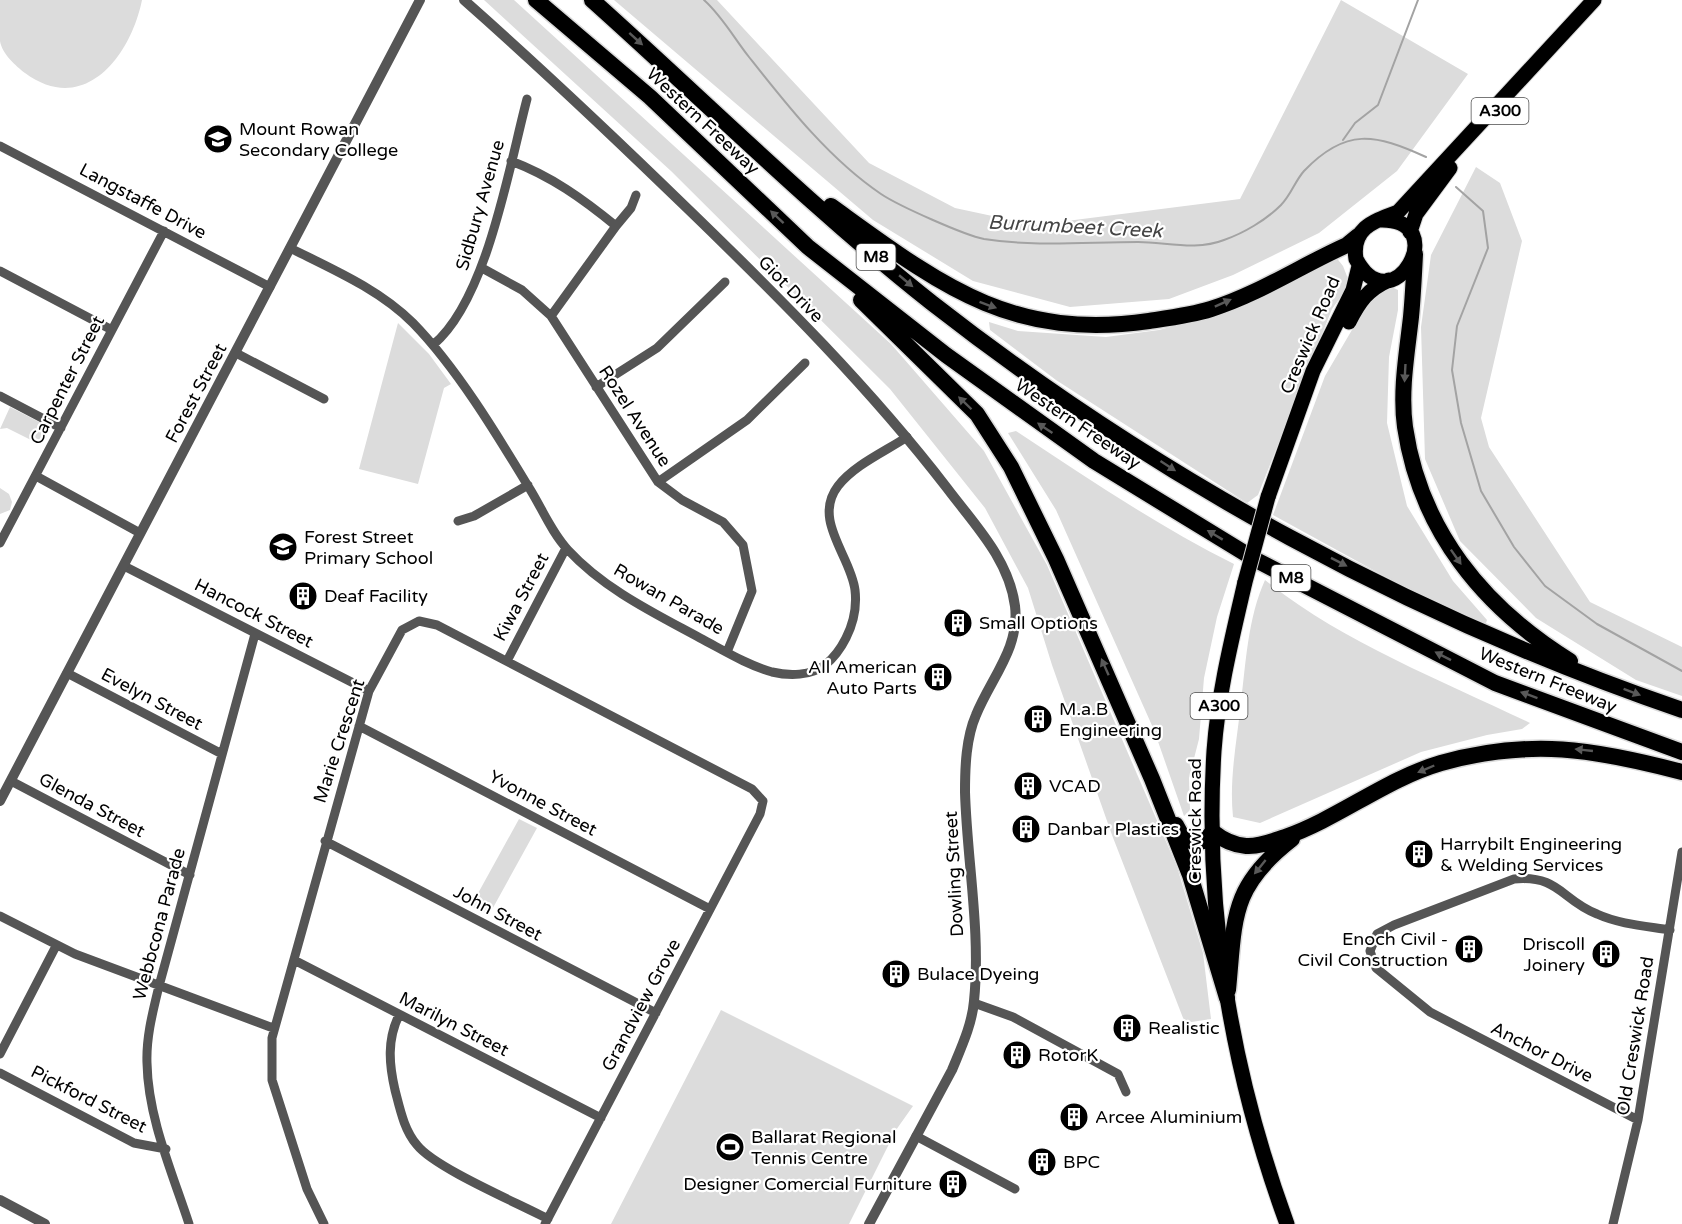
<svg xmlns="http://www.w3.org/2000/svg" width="1682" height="1224" font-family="'Varela Round',sans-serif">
<rect width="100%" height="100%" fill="#fff"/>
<path fill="#dcdcdc" d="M0,0H142C131,55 85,117 25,73C16,66 2,54 0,41C0,29 0,13 0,0Z
M484,0H514L891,344L984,451L1047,565L1177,867L1203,953L1211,1019L1185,1023L1112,835L1052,665L1028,588L985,508L890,389L671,171Z
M614,0H717L869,163L955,208L1035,225L1240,199L1341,0L1468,74L1397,171L1319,233L1233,275L1169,299L1070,307L973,281L873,220Z
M1476,167L1500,183L1522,241L1481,418L1489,447L1590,602L1682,647V696L1636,680L1536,618L1460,541L1425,459L1421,327L1431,255Z
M1335,256L1343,266L1350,284L1332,309L1258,495L1247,503L1056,380L990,330L989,322L1018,331L1106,337L1159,330L1204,318Z
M1388,285L1398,290V310L1389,357L1387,423L1407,506L1453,581L1487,620L1485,626L1437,605L1273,515L1325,376L1370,299Z
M398,323L429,354L451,384L444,388L418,484L359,469Z
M10,407L43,424L48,432L46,439L37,443L7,428L0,429Z
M1016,431C1087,478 1158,526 1234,564L1217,617L1204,678L1199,739L1189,778L1190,810L1184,816L1154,730L1056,510L1008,433Z
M0,488L9,494L12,502L10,510L0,514Z
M1265,580C1342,642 1441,680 1530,723L1522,729L1487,735L1421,752L1260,823L1233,817C1229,778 1237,741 1241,702C1246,661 1248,618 1265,580Z
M519,819L537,828L489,915L471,906Z
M721,1010L913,1106L896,1130L849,1224H611Z"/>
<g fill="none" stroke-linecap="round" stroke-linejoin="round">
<path stroke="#a3a3a3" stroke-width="2" d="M704,0C722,16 734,38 749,57C787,105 829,159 881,194C899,206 964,235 984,239C1035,247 1087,242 1138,242C1166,242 1196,251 1224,240C1244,233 1266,220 1281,205C1291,195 1295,181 1304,171C1346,127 1375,134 1426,157
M1343,140L1355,123L1378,105L1418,0
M1456,187L1483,211L1488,248L1457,326L1452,370L1461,423L1481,491L1514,547L1545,586L1597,624L1682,671"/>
<g stroke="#dbdbdb" stroke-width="17">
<path id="trunk" d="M1379,220C1455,217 1392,327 1356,259C1351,228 1374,221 1398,212L1594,0
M1410,232L1416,214L1450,168
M1349,322C1359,302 1368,289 1389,280
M1268,497L1313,371L1353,290L1359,266
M1245,582C1232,638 1218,694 1214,751C1204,912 1232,1074 1287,1224"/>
</g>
<g stroke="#dbdbdb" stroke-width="19">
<path id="motorway" d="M536,0L650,97L808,247L946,355L1094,461L1256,560L1495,683L1682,752
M592,0C705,101 813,209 932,303C1156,478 1413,618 1682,710
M831,206C938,283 1009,341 1149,321C1169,318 1192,315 1211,309C1259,294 1302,265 1347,245L1358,236
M1415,254C1414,275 1413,296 1411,317C1407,353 1400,391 1405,427C1420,530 1483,607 1570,661
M861,300L977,414L1011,467L1056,559L1152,779L1190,875L1227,998
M1176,825L1182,836L1195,843L1204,841L1213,832C1223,840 1233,845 1246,846C1259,847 1273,841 1285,837C1339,818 1386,779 1441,763C1531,738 1594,749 1682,772
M1228,990C1235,918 1230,887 1292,839"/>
</g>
<path stroke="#555" stroke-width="9" d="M0,146L270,287
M511,161C551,176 583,199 616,226L551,316
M616,226L631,208L636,195
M290,248C332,269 379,289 413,323C456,367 496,433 528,486C541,506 551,532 568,550C604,589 654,613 700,638C723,650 747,665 772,672C789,676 811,676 825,665C835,657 841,648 846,638C854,622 857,607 855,590C851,556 812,520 838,486C854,465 886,451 907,437
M482,268L522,290L551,316L658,482L682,500L723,522L743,545L752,591L727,652
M0,271L112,330
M433,345C487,300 509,167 527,99
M236,353L324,399
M596,387L657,348L725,282
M0,396L61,428
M36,476L140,533
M658,482L747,420L805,363
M458,521L474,516L528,485
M0,543L164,231
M124,566L369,691
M507,661L566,548
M67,673L222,754
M359,726L710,909
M11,781L190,875
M325,841L656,1013
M0,916L75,954L273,1028
M294,960L601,1118
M974,1003L1013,1017L1118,1074L1126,1092
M399,1015C387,1040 389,1064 395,1090C400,1109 404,1130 417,1145C435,1168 518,1203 548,1219
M0,1054L56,946
M0,1073L134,1143L166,1149
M1638,1120L1430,1012L1376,968L1370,951L1377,934L1394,925L1514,879C1560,875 1561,900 1597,914C1619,924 1645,926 1670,930
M916,1136L1015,1189
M189,1224C172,1172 148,1118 147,1063C146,1037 153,1011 159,986L255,634
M324,1224L307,1189L272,1080V1038L369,691L402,630L419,621L437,625L752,789L763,801
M545,1224L760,814L763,801
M1613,1224L1638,1120L1682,852"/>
<path stroke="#555" stroke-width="10" d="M464,0C541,68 615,138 689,210C780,298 870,388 947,488C974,524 1009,559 1015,606C1020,648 991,678 976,715C966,738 965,767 965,792C967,861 981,932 974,1001C972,1025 961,1048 952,1070L869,1224
M0,801L420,0
M0,1200L45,1224"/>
<use href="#trunk" stroke="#000" stroke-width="15"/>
<use href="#motorway" stroke="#000" stroke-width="16"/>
<g stroke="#dbdbdb" stroke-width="17" stroke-linecap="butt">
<path id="trunk-bridge" d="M1245,582L1268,497"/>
</g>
<use href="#trunk-bridge" stroke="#000" stroke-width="15"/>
</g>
<defs><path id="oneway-solid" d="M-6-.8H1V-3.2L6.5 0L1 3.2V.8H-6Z" transform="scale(1.5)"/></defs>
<g fill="#595959">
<use href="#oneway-solid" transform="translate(636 39) rotate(42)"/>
<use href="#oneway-solid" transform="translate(777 217) rotate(-137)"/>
<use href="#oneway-solid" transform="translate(906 281) rotate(40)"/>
<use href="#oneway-solid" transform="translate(1223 303) rotate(-24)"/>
<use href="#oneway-solid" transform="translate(988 305) rotate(20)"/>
<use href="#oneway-solid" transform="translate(1405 373) rotate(93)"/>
<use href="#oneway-solid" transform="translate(965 403) rotate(-136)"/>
<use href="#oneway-solid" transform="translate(1045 428) rotate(-146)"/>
<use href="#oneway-solid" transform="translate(1168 466) rotate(33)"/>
<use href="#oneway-solid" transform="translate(1215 535) rotate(-149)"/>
<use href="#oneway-solid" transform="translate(1456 557) rotate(55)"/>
<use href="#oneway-solid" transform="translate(1339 562) rotate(27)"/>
<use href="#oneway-solid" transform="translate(1443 656) rotate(-153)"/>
<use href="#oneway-solid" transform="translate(1105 667) rotate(-114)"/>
<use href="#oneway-solid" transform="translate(1632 692) rotate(21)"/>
<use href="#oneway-solid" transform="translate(1529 695) rotate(-160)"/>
<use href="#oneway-solid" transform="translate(1584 750) rotate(-174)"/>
<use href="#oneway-solid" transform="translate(1426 769) rotate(157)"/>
<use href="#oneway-solid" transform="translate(1260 867) rotate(129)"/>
</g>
<defs>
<g id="school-disc" transform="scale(1.5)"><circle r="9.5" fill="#000" stroke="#fff"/><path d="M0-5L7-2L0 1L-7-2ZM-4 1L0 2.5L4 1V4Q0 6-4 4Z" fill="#fff"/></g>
<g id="building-disc" transform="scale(1.5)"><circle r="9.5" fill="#000" stroke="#fff"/><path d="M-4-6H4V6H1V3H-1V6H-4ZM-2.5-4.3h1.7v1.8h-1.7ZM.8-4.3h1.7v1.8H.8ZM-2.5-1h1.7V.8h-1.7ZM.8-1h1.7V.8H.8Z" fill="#fff"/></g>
<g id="stadium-disc" transform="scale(1.5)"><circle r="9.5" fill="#000" stroke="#fff"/><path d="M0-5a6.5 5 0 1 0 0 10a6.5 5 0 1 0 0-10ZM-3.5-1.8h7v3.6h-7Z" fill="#fff"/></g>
</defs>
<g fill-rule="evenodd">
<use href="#school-disc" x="218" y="139"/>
<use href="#school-disc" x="283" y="547"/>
<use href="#building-disc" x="303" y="596"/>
<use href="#building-disc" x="958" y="623"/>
<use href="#building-disc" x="938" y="677"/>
<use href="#building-disc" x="1038" y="719"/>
<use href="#building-disc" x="1028" y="786"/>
<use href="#building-disc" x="1026" y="829"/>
<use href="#building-disc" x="1419" y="854"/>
<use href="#building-disc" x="1469" y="949"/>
<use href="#building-disc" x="1606" y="954"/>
<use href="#building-disc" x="896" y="974"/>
<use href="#building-disc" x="1127" y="1028"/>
<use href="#building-disc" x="1017" y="1055"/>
<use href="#building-disc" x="1074" y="1117"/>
<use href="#stadium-disc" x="730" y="1147"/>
<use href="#building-disc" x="1042" y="1162"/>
<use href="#building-disc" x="953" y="1184"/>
</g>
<g text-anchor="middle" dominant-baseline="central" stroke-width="4.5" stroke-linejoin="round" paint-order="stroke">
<g fill="#fff" stroke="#4c4c4c" stroke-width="1.5">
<rect x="1471.5" y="98" width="57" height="26" rx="4.5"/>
<rect x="856.5" y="244" width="39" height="26" rx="4.5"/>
<rect x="1271.5" y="565" width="39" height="26" rx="4.5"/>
<rect x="1190.5" y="693" width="57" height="26" rx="4.5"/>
</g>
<g font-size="16" font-weight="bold" fill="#000">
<text x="1500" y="111">A300</text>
<text x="876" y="257">M8</text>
<text x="1291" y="578">M8</text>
<text x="1219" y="706">A300</text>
</g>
<g font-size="18" fill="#000" stroke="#fff">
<text transform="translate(703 121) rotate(43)">Western Freeway</text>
<text transform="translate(143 201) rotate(28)">Langstaffe Drive</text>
<text transform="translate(480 205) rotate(-74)">Sidbury Avenue</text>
<text transform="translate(791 289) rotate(46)">Giot Drive</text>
<text transform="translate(1310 335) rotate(-67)">Creswick Road</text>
<text transform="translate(67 380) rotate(-63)">Carpenter Street</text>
<text transform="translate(196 393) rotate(-62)">Forest Street</text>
<text transform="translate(635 416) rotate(57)">Rozel Avenue</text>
<text transform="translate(1078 424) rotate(34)">Western Freeway</text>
<text transform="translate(521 597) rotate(-62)">Kiwa Street</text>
<text transform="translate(669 599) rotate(30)">Rowan Parade</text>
<text transform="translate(254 613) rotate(27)">Hancock Street</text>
<text transform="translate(1548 680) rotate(22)">Western Freeway</text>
<text transform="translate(152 699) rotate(28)">Evelyn Street</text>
<text transform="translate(339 741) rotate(-72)">Marie Crescent</text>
<text transform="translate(543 803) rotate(28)">Yvonne Street</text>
<text transform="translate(92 805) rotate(28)">Glenda Street</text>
<text transform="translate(1195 821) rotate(-90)">Creswick Road</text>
<text transform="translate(954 874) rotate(-93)">Dowling Street</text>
<text transform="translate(498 913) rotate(28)">John Street</text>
<text transform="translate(159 924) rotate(-75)">Webbcona Parade</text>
<text transform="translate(641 1005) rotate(-62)">Grandview Grove</text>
<text transform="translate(454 1024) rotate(27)">Marilyn Street</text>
<text transform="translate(1635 1036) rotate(-81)">Old Creswick Road</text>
<text transform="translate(1542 1052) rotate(27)">Anchor Drive</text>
<text transform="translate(89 1099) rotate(27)">Pickford Street</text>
</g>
<g font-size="18" fill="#000" stroke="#fff" text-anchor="start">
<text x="239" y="129">Mount Rowan<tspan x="239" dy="21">Secondary College</tspan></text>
<text x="304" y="537">Forest Street<tspan x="304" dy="21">Primary School</tspan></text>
<text x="324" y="596">Deaf Facility</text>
<text x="979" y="623">Small Options</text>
<text x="917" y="667" text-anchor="end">All American<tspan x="917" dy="21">Auto Parts</tspan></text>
<text x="1059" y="709">M.a.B<tspan x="1059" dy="21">Engineering</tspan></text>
<text x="1049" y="786">VCAD</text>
<text x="1047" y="829">Danbar Plastics</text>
<text x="1440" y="844">Harrybilt Engineering<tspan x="1440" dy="21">&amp; Welding Services</tspan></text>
<text x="1448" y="939" text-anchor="end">Enoch Civil -<tspan x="1448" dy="21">Civil Construction</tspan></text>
<text x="1585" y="944" text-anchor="end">Driscoll<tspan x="1585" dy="21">Joinery</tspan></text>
<text x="917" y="974">Bulace Dyeing</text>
<text x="1148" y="1028">Realistic</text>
<text x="1038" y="1055">RotorK</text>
<text x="1095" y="1117">Arcee Aluminium</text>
<text x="751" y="1137">Ballarat Regional<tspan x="751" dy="21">Tennis Centre</tspan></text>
<text x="1063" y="1162">BPC</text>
<text x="932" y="1184" text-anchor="end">Designer Comercial Furniture</text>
</g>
<g font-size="20" font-style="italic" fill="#444" stroke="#fff">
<text transform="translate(1075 227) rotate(3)">Burrumbeet Creek</text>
</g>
</g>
</svg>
